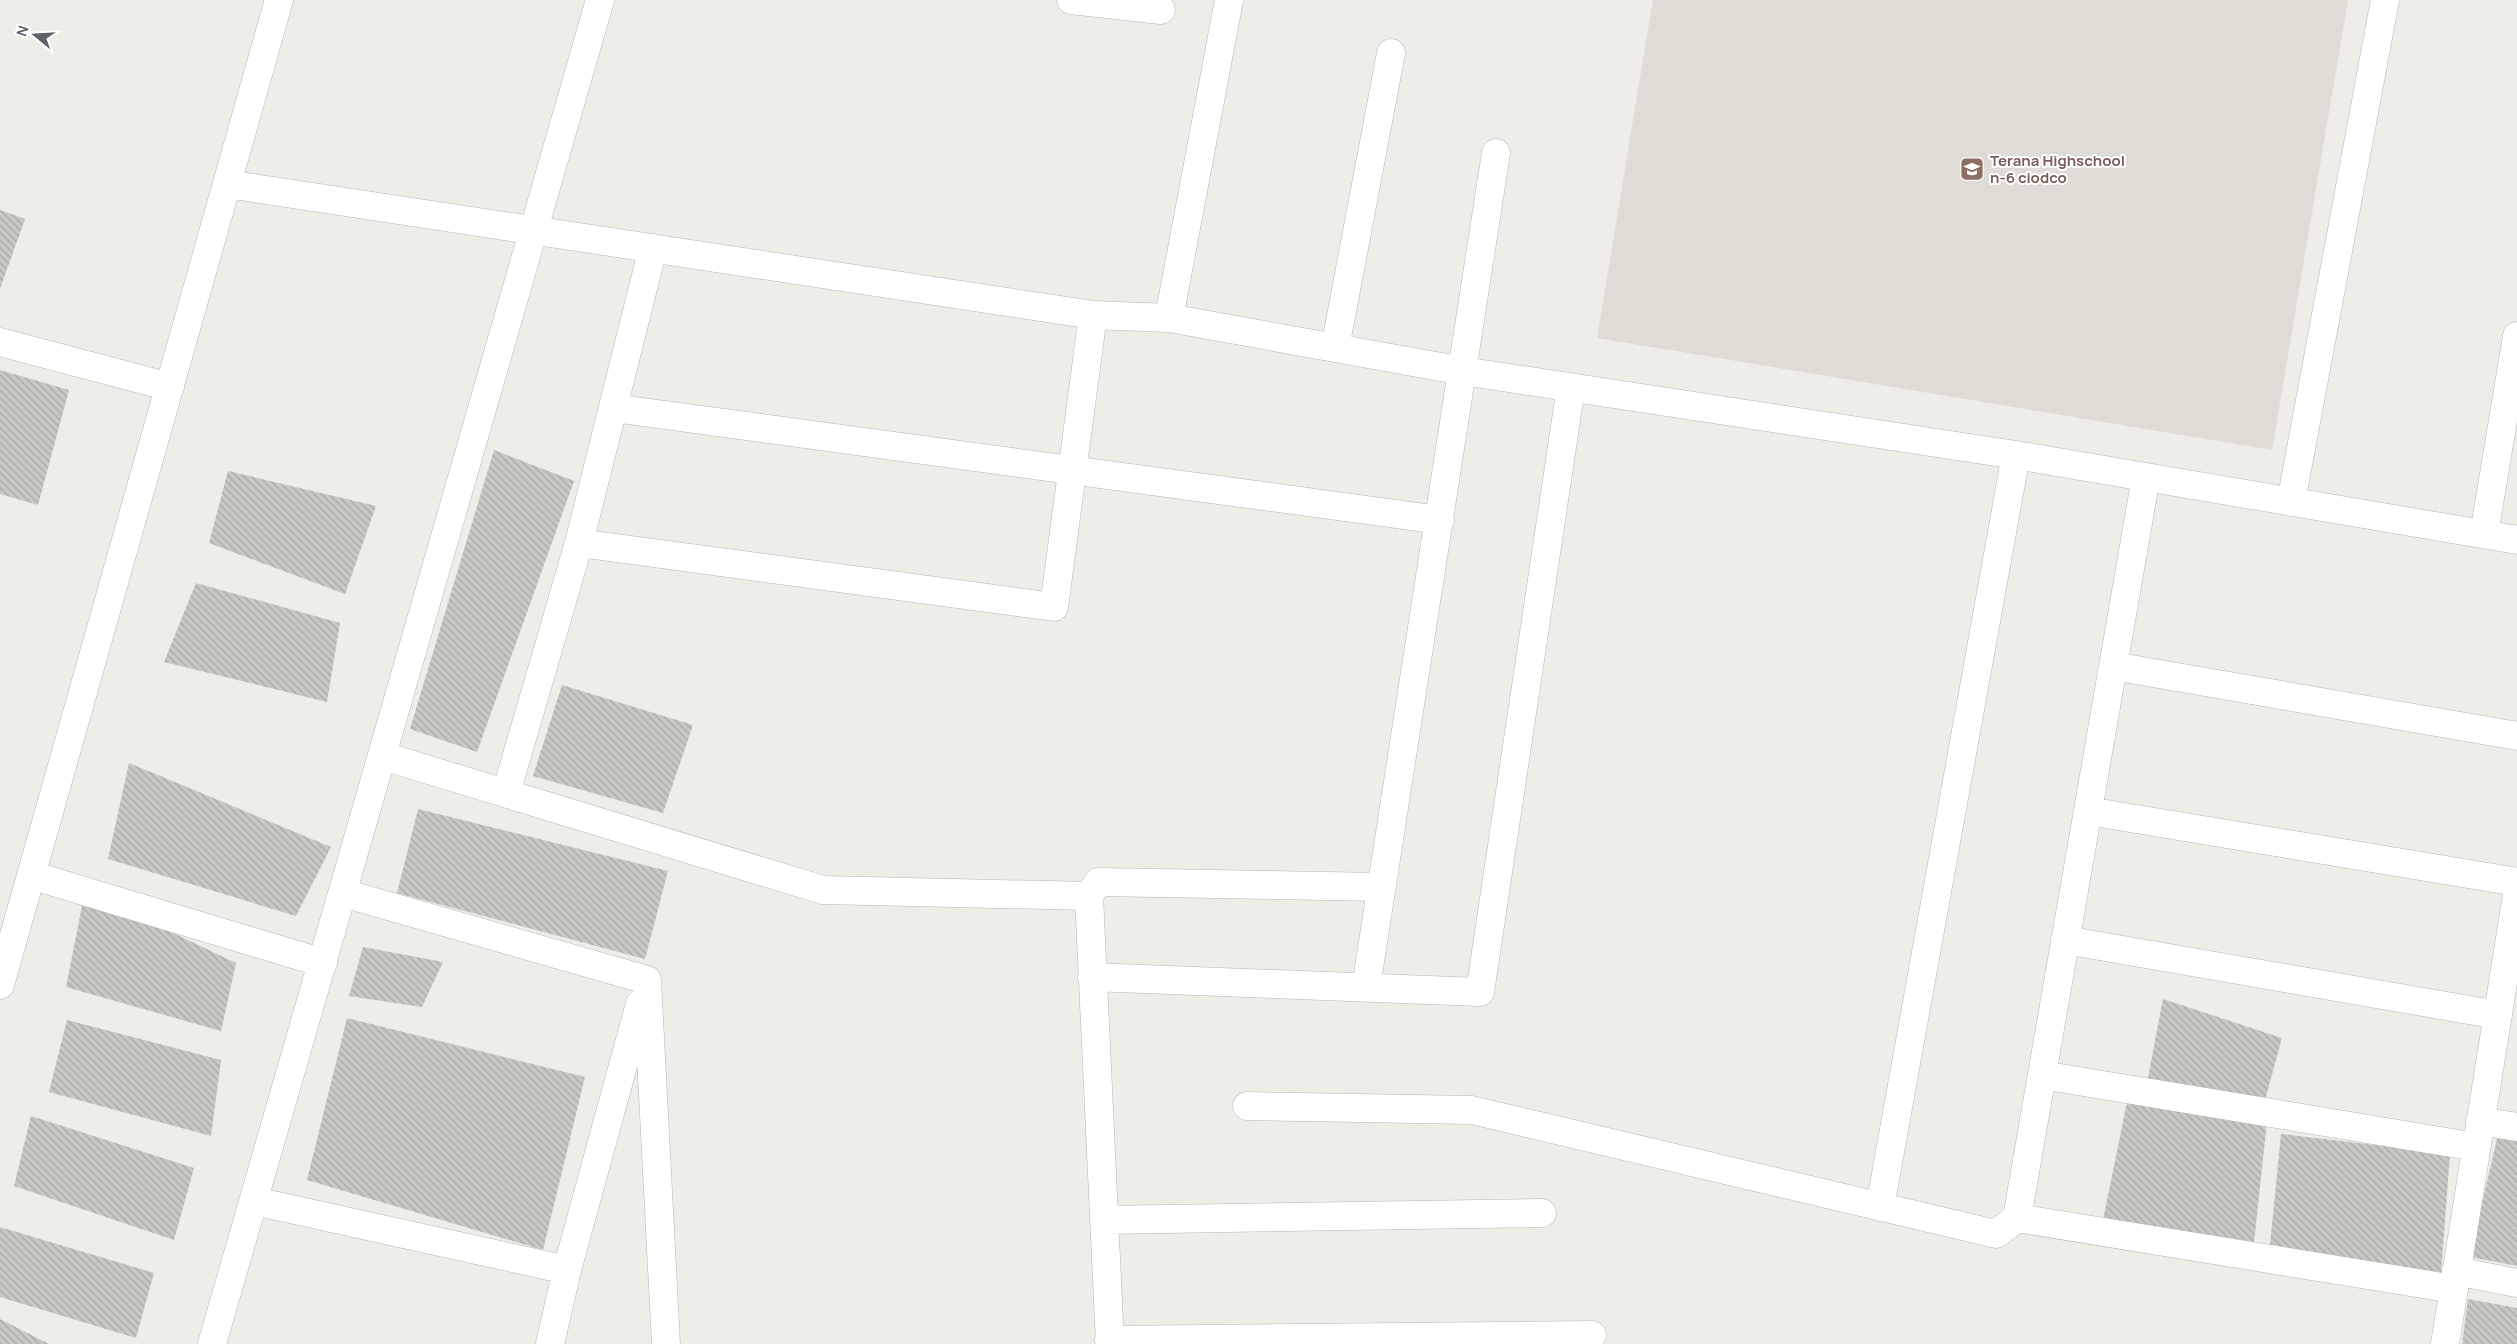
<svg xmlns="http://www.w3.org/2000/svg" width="2517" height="1344" font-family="Manrope,sans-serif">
<defs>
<pattern id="building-back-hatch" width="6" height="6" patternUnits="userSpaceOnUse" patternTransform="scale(1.25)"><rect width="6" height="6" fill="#cac8c3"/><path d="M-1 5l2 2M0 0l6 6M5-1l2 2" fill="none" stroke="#a7a6a2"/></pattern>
</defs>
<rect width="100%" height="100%" fill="#efede7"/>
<path fill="#dedcd5" d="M1653,0H2348L2272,450L1597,338Z"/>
<path fill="url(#building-back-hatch)" d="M0,210L25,219L0,289Z
M0,370L69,390L38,505L0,494Z
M494,450L574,481L477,752L410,729Z
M228,471L376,506L345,594L209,543Z
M196,583L340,623L327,702L164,662Z
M562,685L693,725L663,813L533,776Z
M129,763L331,847L296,916L108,859Z
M418,809L668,871L645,959L397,893Z
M85,891L236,963L221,1031L66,987Z
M363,947L443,962L422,1007L349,996Z
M2163,999L2282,1038L2265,1100L2147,1083Z
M347,1018L585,1077L543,1250L307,1180Z
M67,1020L221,1060L211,1136L49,1092Z
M2128,1097L2267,1121L2254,1243L2103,1220Z
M31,1116L194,1168L174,1240L14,1186Z
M2281,1134L2450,1154L2441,1274L2270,1245Z
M2498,1134L2517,1137V1266L2470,1257Z
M0,1227L154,1273L136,1338L0,1297Z
M2468,1299L2517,1308V1344H2462Z
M0,1319L49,1344H0Z"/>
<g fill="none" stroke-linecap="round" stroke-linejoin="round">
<g stroke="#b4b6ba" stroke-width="29">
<path id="minor" d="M1071,0L1161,10
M227,184L1093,315L1169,318L1463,371L2016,455L2517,540
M1169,318L1229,0
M0,342L170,387
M1335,348L1391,53
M613,408L1440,520
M2291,502L2385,0
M2484,534L2517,336
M579,543L1054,607L1093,315
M2113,666L2517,736
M383,756L823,890L1089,896L1110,1344
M506,793L579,543L653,248
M2088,811L2517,882
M31,875L323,963
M343,893L647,980L666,1344
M1089,896L1098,882L1382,887
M2065,940L2498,1015
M1092,977L1480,992L1571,387
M0,985L279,0
M1366,987L1496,153
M2042,1075L2476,1147
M1247,1106L1472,1110L1996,1234L2017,1218L2146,477
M2480,1121L2517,1127
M254,1201L567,1270L550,1344
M1880,1207L2016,455
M2017,1218L2454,1289
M1104,1220L1542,1213
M567,1270L640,1004
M2456,1271L2517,1283
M1109,1340L1592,1335
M212,1344L600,0
M2445,1344L2517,895"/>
</g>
<use href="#minor" stroke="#fff" stroke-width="28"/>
</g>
<defs>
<g id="school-square" transform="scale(1.25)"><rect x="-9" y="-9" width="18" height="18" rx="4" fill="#8d6e63" stroke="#fff"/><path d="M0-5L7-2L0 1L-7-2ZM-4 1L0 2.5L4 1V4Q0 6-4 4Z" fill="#fff"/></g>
</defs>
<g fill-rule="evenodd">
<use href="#school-square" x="1972" y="169"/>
</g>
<g text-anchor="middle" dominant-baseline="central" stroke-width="4" stroke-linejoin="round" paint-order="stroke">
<g font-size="15" font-weight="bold" fill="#785e54" stroke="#fff" text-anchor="start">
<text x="1990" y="160">Terana Highschool<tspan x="1990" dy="17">n-6 ciodco</tspan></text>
</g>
</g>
<g transform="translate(35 35) rotate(288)" stroke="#ffffff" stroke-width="4" paint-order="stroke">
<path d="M0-4L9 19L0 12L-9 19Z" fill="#5e6165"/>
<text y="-8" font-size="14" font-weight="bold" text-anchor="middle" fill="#5e6165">N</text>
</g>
</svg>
